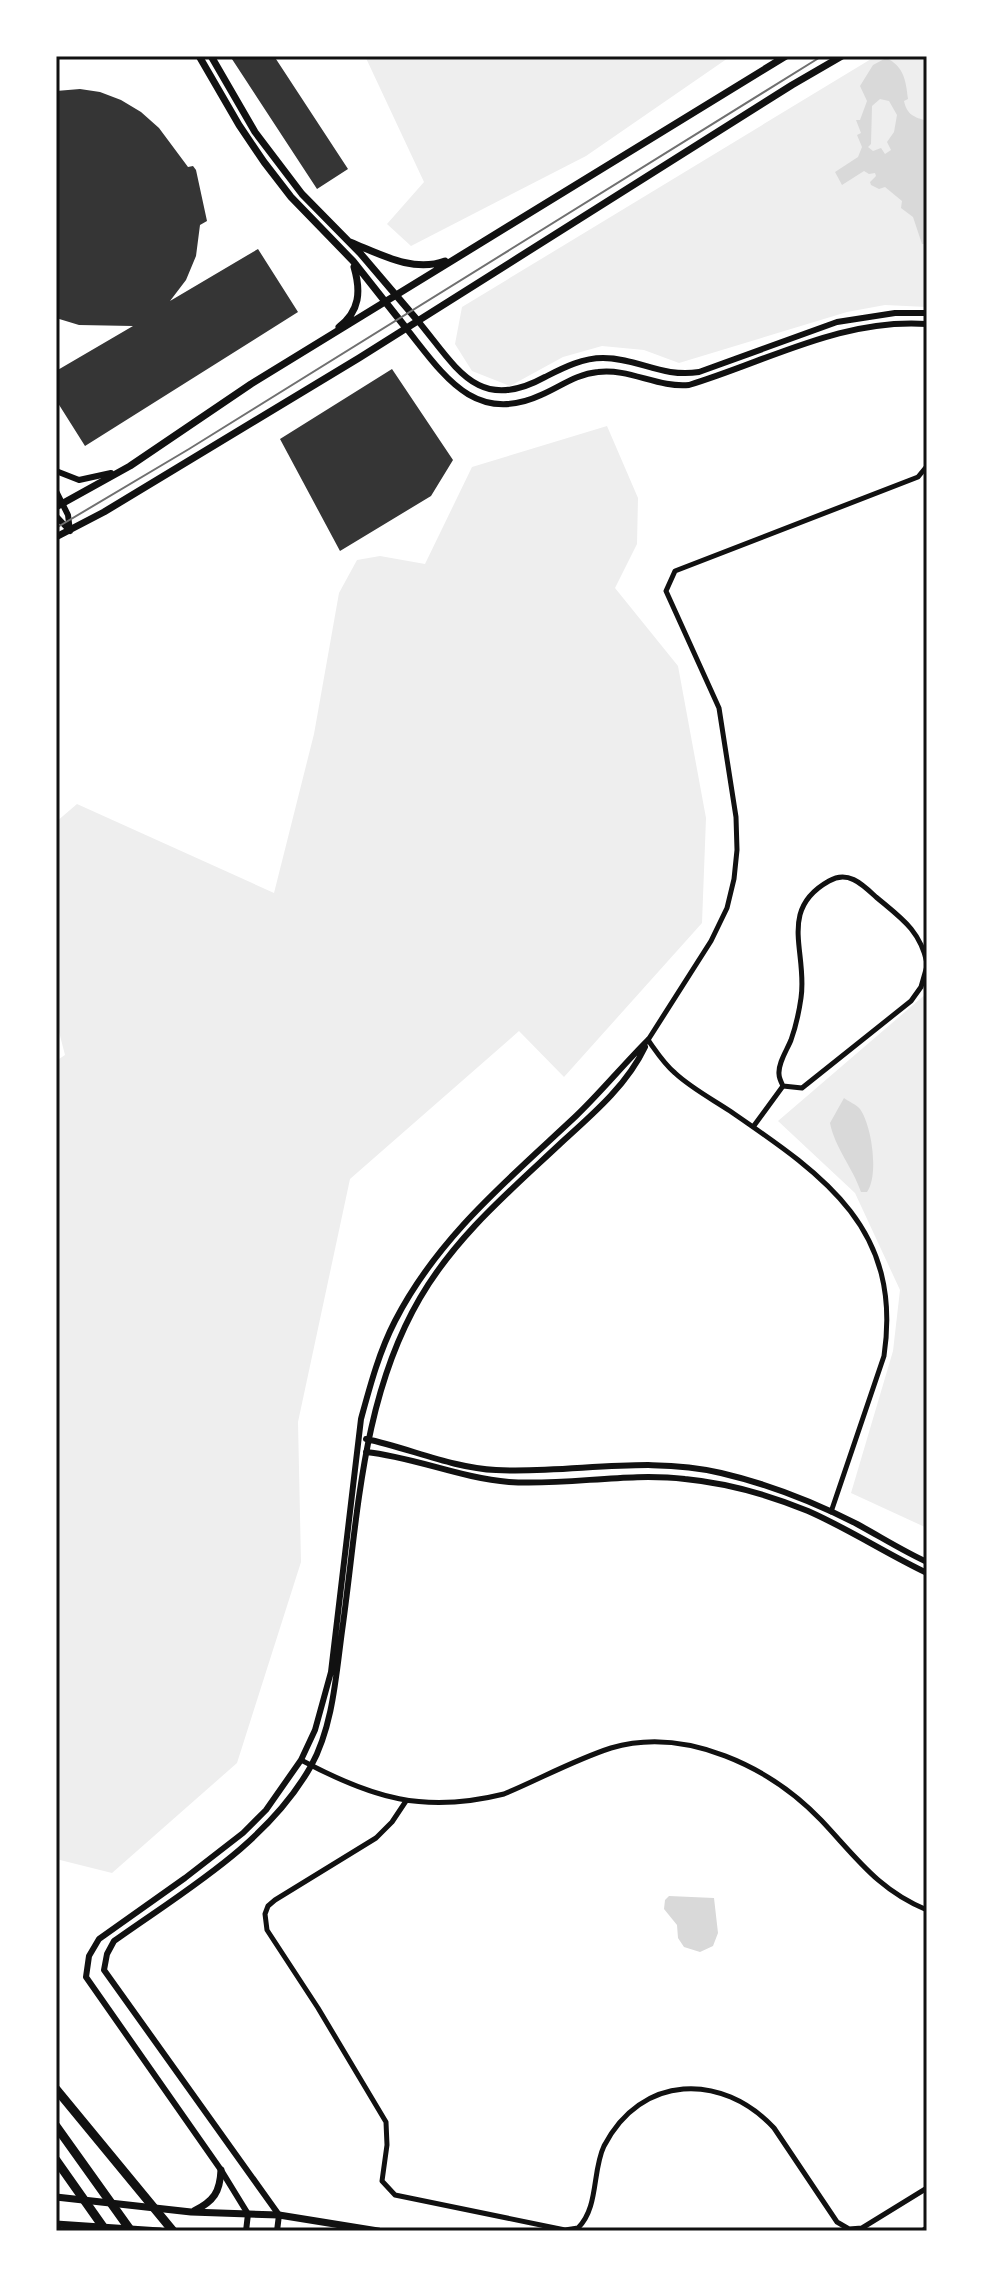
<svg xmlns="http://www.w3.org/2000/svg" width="983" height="2287" font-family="'Libre Baskerville',serif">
<rect width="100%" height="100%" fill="#fff"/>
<path fill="#eee" d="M365,56H731L586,156L411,246L387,224L424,182Z
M876,56H927V307L885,305L847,312L679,363L644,350L602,346L563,357L510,386L472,371L455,344L462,307Z
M607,426L638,498L637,544L615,588L678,666L706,818L702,923L564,1077L519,1031L350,1179L298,1422L301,1562L237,1763L112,1873L56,1859V1061L65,1055L56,1020V822L77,804L274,893L314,734L339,593L357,560L380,556L425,564L472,467Z
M927,993V1528L851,1493L893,1351L900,1290L855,1193L778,1121Z"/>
<path fill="#d9d9d9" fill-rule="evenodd" d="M886,58C904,66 906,81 908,99L904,101C907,115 914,117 927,121V244H922L913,217L901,208L902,201L885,187L879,189L871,185L870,182L876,176L875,173L869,174L864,171L842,185L835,172L858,157L862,147L857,135L861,133L856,120H860L867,101L860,86L873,65ZM880,99L889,101L897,115L894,132L887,142L891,150L885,154L881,148L873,151L868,147L871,144L872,106Z
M844,1098C848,1101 857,1105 860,1109C872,1126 879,1175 867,1192H861C853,1168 835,1148 830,1123Z
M669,1896L714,1898L718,1933L713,1946L700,1952L684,1947L678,1938L677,1925L664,1909L665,1900Z"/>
<path fill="#353535" d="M230,56H274L348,169L317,189Z
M80,89L100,92L121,100L141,112L159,128L188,167L193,166L196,170L207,221L200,225L196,256L186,280L170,301L258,249L298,312L85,446L56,400V371L133,326L79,325L56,318V91Z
M392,369L453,460L431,496L340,551L280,439Z"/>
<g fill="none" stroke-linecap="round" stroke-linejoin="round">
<path stroke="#111" stroke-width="5" d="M783,1086C781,1082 779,1078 779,1074C778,1063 787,1050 791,1040C796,1026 799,1012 801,998C808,953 777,910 829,881C848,870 862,884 876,897C901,918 920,930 927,963
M783,1086L802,1088L911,1001L921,987L927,966
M753,1127L783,1086
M831,1512L884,1356C903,1228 823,1175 730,1111C712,1099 691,1088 675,1073C664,1064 656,1051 648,1040L711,941L727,908L734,879L737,850L736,817L719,708L666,591L675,571L918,477L927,466
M301,1760C372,1798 424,1814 504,1794C540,1779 574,1760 611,1748C686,1726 770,1767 821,1820C856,1857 878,1890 927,1910
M406,1801L392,1822L376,1838L275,1900L268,1906L265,1914L267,1930L318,2008L386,2122L387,2145L382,2181L395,2195L565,2230L578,2228C599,2207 592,2171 604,2146C641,2074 722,2072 774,2128L837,2222L849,2229L862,2228L927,2188"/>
<path stroke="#111" stroke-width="6" d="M418,321C457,368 478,414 545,377C563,368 582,358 603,358C638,358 662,378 699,372L837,322L895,313H927
M406,328C443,374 474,426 541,395C560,387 576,374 598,372C629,368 658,388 689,385C768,361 842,318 927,324
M56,471L79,480L111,473
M56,491L68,515L70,531
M56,516L70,531
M366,1439C409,1448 452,1468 496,1470C570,1474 648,1455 721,1473C768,1484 814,1502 857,1524C881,1537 903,1551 927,1562
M366,1452C414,1457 460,1478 509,1482C567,1486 626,1472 685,1479C727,1483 769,1495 808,1511C849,1529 887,1554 927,1573
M246,2231L248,2214L221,2170L86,1977L89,1956L99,1939L185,1878L243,1833L266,1810L301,1760L315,1730L331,1672L361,1419C370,1386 379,1352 395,1321C438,1237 509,1179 576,1116C601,1092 623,1065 648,1040
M277,2231L279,2215L104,1970L107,1954L114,1941C184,1891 267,1844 311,1766C333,1726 336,1675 342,1631C358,1518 361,1399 420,1298C456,1236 511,1190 562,1142C593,1114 627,1085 645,1047"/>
<path stroke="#111" stroke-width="7" d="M199,56L239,125L264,162L291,197L353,261L406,328
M211,56L255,132L302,194L360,253L418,321
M350,242C380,254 413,273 445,261
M339,327C360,311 361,291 354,267
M56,507L130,466L251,384L786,56
M56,537L104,512L359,358L792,85L842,56
M56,2197L191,2212L279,2215L378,2231
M194,2211C214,2201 220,2192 221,2170
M56,2224L160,2231
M924,2231L927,2229"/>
<path stroke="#111" stroke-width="9" d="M56,2089L173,2231
M56,2126L131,2231
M56,2160L106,2231
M56,2227L58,2231"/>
<path stroke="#707070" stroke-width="2" d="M56,528L189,449L822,56"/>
</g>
<rect width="983" height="2287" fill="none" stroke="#ffffff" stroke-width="116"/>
<rect x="58" y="58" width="867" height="2171" fill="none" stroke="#111" stroke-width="3"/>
</svg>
